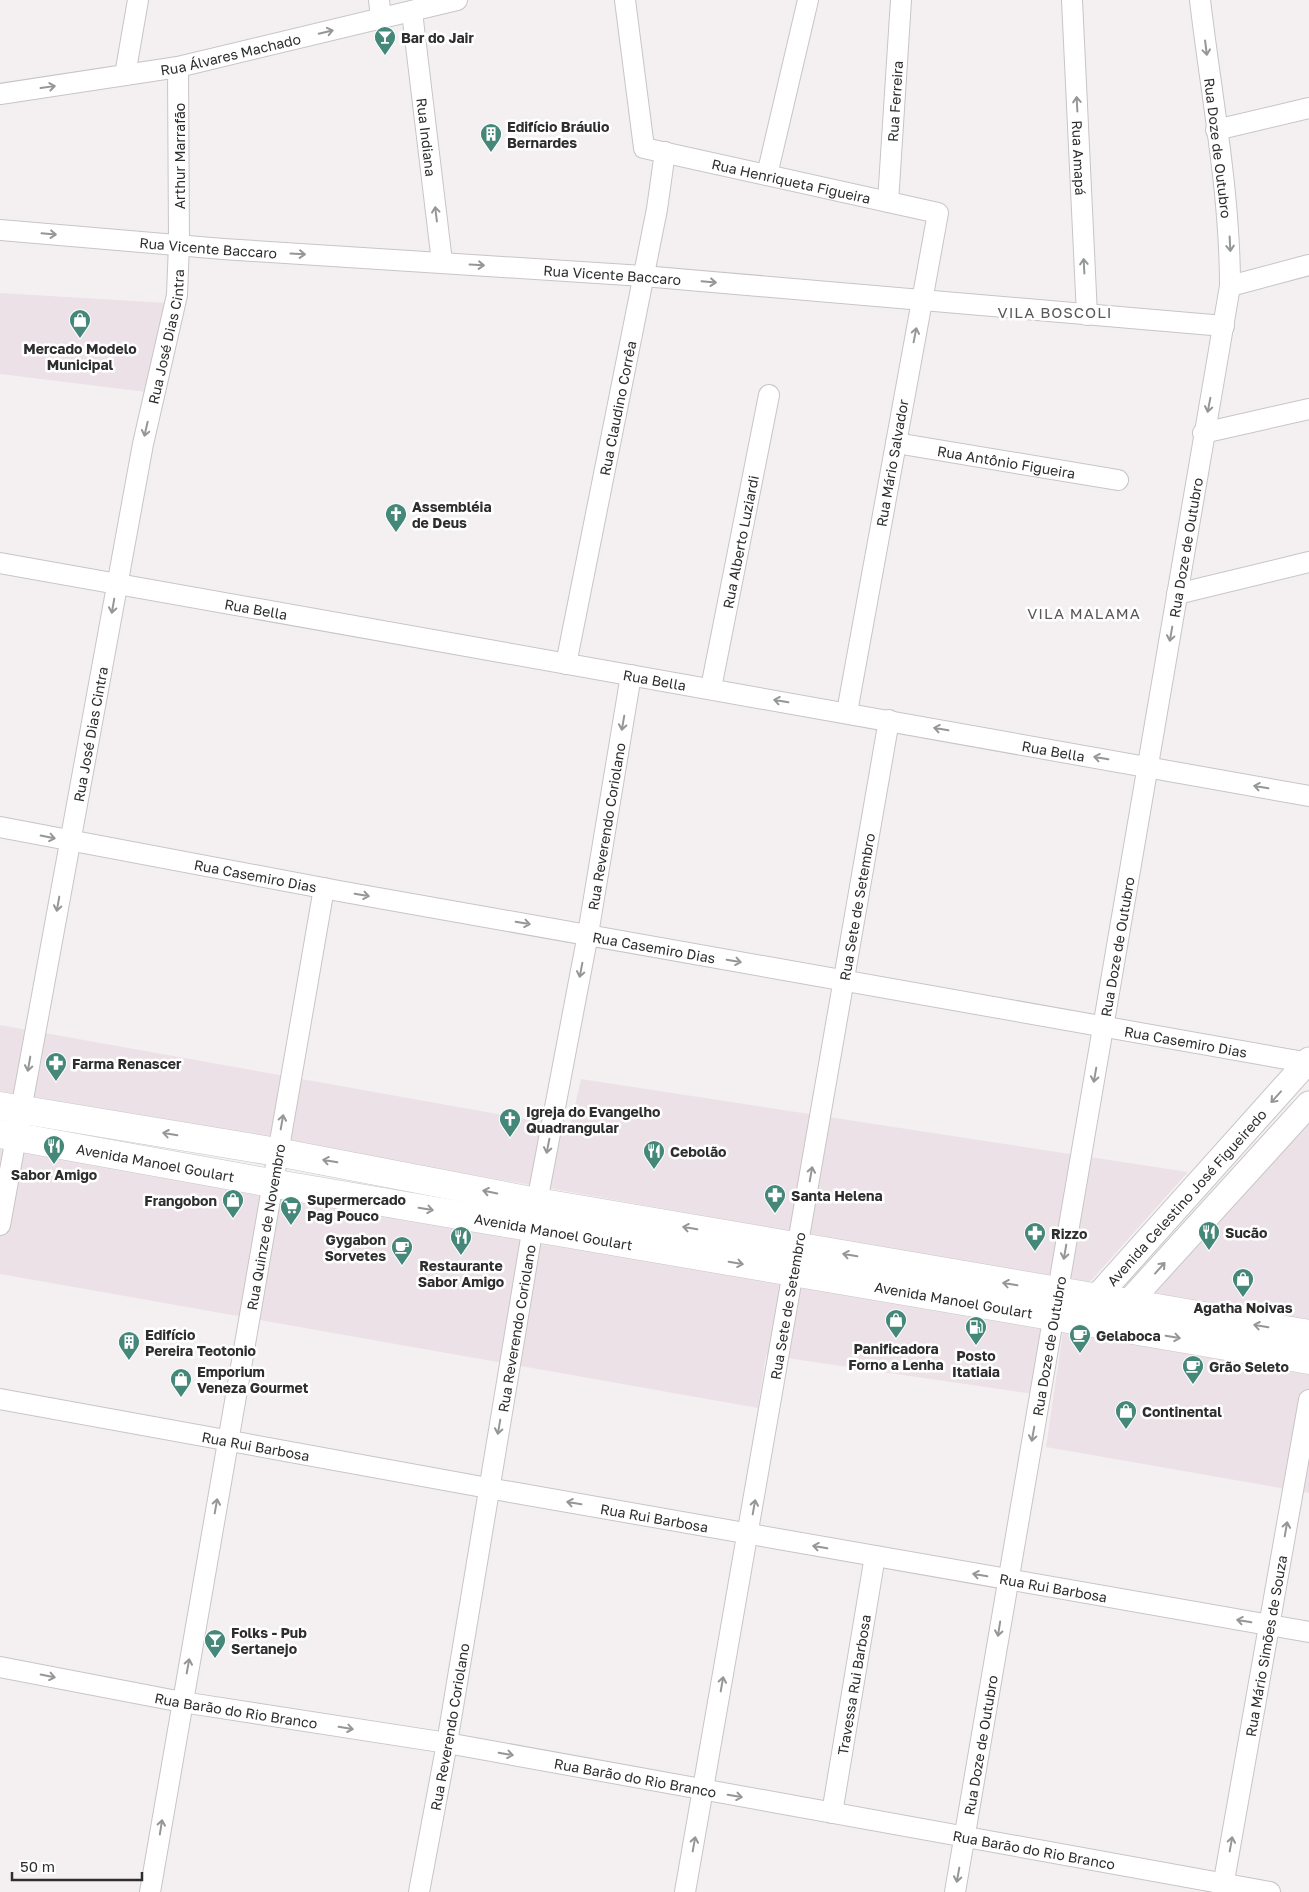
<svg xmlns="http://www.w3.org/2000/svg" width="1309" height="1892" font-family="'Golos Text',sans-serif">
<rect width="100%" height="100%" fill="#f4f0f2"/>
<path fill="#ece1e7" d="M0,293L168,303L146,392L0,374Z
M0,1025L570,1127L581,1079L1188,1172L1088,1284L0,1091Z
M1309,1115V1323L1145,1295Z
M0,1144L1047,1326L1034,1394L766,1355L758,1408L0,1274Z
M1063,1331L1309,1374V1493L1046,1447Z"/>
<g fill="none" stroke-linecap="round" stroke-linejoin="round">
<g stroke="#c8c5c7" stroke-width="22">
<g id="minor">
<path d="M379,0L381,18"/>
<path id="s1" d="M625,0L644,148L938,213L847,712"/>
<path id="s2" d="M1072,0L1087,315"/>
<path id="s3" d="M412,12L442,262"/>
<path d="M125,75L138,0"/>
<path id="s4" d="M0,94L178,67L457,0"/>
<path d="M1216,130L1309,108"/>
<path d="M767,175L808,0"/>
<path id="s5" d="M888,202L901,0"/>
<path id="s6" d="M0,230L223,249L643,276L1224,326"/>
<path d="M1230,286L1309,265"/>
<path d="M1203,433L1309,409"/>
<path id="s7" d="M896,443L1118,480"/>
<path id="s8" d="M0,563L1309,796"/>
<path d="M1177,594L1309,562"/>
<path id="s9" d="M566,664L657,209L665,152"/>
<path id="s10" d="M711,688L769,395"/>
<path id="s11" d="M0,827L339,891L1309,1063"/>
<path id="s12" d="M0,1225L143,444L177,295L179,244L178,67"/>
<path id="s13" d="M0,1399L488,1488L1309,1632"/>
<path id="s14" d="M0,1667L182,1702L447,1743L1270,1892"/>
<path id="s15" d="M832,1813L875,1556"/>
<path id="s16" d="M150,1892L324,888"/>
<path id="s17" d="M419,1892L447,1743L537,1202L588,934L631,675"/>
<path id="s18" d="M685,1892L889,720"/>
<path id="s19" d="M955,1892L1230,286C1230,191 1211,94 1200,0"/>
<path id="s20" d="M1222,1892L1309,1400"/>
</g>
</g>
<g stroke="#c8c5c7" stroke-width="27">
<g id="tertiary">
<path id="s21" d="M1081,1305L1095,1299L1309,1060"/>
<path d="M1117,1315L1309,1104"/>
</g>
</g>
<g stroke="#c8c5c7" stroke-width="29">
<g id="secondary">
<path d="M0,1106L277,1152L537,1202L1309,1334"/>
<path id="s22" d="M0,1134L271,1183L1309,1360"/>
</g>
</g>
<use href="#minor" stroke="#fff" stroke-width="20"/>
<use href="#tertiary" stroke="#fff" stroke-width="25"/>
<use href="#secondary" stroke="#fff" stroke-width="28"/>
</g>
<defs><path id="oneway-shaft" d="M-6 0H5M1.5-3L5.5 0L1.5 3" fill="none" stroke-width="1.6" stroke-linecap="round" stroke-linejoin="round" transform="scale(1.25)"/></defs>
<g stroke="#979697">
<use href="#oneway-shaft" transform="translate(326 32) rotate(-14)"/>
<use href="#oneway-shaft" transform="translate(1206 48) rotate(83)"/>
<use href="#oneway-shaft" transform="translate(48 87) rotate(-8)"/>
<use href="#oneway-shaft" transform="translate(1077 104) rotate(-93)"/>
<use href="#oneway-shaft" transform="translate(436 214) rotate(-97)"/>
<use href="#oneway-shaft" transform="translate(49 234) rotate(5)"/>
<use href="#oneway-shaft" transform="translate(1230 244) rotate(87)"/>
<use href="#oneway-shaft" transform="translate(298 254) rotate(3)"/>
<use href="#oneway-shaft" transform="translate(477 265) rotate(3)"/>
<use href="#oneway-shaft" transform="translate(1084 266) rotate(-93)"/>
<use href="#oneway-shaft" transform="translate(709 282) rotate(5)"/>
<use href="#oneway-shaft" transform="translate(915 335) rotate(-79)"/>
<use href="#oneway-shaft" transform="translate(1209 405) rotate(101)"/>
<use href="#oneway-shaft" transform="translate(146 429) rotate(103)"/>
<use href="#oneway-shaft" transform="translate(113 606) rotate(100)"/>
<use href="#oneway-shaft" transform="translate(1171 634) rotate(100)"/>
<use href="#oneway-shaft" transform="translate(781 701) rotate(-170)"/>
<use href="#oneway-shaft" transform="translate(623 723) rotate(100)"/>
<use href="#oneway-shaft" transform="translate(941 729) rotate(-170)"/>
<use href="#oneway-shaft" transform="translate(1101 758) rotate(-170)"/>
<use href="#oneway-shaft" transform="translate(1261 787) rotate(-170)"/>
<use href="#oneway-shaft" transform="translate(48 837) rotate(11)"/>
<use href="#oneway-shaft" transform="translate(362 895) rotate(10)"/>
<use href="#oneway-shaft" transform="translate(58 904) rotate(100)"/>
<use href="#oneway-shaft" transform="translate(523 923) rotate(10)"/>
<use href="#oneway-shaft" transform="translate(734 961) rotate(10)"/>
<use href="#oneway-shaft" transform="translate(581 970) rotate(101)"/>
<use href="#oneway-shaft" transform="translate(29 1064) rotate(100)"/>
<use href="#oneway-shaft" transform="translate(1095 1075) rotate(100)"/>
<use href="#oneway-shaft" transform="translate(1276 1097) rotate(132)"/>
<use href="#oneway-shaft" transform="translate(282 1122) rotate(-80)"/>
<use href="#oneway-shaft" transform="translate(170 1134) rotate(-171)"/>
<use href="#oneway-shaft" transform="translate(548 1146) rotate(101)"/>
<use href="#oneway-shaft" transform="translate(330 1161) rotate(-170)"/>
<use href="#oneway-shaft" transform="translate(811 1174) rotate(-80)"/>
<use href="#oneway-shaft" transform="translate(490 1192) rotate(-168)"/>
<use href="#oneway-shaft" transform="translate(426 1209) rotate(10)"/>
<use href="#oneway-shaft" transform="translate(690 1228) rotate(-170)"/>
<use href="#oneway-shaft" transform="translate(1065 1252) rotate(100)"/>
<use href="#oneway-shaft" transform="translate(850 1255) rotate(-170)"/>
<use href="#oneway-shaft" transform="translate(736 1263) rotate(10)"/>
<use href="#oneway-shaft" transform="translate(1160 1268) rotate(-48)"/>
<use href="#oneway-shaft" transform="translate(1010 1284) rotate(-170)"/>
<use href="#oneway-shaft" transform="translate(1261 1326) rotate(-171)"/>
<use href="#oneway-shaft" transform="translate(1173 1337) rotate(10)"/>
<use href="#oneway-shaft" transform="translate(499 1427) rotate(100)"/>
<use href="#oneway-shaft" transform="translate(1033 1434) rotate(100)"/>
<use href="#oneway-shaft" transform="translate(574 1503) rotate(-170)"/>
<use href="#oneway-shaft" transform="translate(216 1506) rotate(-80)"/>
<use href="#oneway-shaft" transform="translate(754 1507) rotate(-80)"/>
<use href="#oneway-shaft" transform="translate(1286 1529) rotate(-80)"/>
<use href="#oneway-shaft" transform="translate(820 1547) rotate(-170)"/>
<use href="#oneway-shaft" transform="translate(980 1575) rotate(-170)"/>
<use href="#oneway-shaft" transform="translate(1244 1621) rotate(-170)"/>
<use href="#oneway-shaft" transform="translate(999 1629) rotate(99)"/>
<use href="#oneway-shaft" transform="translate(188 1666) rotate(-80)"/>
<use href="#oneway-shaft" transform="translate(48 1676) rotate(11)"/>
<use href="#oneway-shaft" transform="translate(722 1684) rotate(-80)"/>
<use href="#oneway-shaft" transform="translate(346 1728) rotate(9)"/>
<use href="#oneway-shaft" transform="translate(506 1754) rotate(10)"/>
<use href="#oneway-shaft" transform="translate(735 1796) rotate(10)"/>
<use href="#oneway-shaft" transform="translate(161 1827) rotate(-81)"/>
<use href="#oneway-shaft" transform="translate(694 1844) rotate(-80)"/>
<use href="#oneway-shaft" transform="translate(1231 1844) rotate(-80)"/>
<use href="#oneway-shaft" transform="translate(958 1875) rotate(100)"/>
</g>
<defs>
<g id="bar-pin" transform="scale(1.125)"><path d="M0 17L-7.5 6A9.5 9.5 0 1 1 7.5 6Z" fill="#45887a" stroke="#fff"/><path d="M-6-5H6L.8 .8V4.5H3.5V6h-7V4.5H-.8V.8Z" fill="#fff"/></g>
<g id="building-pin" transform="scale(1.125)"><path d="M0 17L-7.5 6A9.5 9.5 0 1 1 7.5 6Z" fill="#45887a" stroke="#fff"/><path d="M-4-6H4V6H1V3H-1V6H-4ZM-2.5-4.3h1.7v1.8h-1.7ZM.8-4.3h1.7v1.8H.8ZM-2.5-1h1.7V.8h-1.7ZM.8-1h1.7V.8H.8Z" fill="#fff"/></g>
<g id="shop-pin" transform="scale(1.125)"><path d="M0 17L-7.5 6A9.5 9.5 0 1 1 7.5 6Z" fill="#45887a" stroke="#fff"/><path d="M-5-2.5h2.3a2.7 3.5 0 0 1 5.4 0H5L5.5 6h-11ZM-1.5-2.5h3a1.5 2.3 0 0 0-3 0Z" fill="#fff"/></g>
<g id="church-pin" transform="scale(1.125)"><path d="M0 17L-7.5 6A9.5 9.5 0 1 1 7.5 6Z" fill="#45887a" stroke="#fff"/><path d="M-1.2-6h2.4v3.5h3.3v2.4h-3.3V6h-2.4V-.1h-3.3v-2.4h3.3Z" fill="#fff"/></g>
<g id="pharmacy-pin" transform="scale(1.125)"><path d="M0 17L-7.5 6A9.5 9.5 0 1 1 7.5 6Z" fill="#45887a" stroke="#fff"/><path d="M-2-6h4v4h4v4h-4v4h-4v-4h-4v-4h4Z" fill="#fff"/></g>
<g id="restaurant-pin" transform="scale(1.125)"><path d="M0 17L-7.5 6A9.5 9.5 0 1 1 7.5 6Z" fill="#45887a" stroke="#fff"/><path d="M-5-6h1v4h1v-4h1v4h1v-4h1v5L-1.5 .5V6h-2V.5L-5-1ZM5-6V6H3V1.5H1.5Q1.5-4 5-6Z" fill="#fff"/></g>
<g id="supermarket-pin" transform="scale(1.125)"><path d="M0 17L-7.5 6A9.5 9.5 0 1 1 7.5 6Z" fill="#45887a" stroke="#fff"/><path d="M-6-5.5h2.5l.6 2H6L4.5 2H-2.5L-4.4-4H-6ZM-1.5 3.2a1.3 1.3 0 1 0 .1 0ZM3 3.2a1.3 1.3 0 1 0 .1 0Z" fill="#fff"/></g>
<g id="cafe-pin" transform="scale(1.125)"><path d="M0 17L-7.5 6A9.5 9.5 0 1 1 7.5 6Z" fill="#45887a" stroke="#fff"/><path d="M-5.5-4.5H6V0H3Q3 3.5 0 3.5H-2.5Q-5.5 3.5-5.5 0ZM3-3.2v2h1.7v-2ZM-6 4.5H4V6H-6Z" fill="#fff"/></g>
<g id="fuel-pin" transform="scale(1.125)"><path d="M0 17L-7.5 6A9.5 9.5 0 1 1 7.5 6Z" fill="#45887a" stroke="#fff"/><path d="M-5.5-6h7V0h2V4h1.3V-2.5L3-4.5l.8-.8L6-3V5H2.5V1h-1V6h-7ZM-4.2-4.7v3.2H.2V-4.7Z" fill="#fff"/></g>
</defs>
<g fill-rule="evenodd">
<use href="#bar-pin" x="385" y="37"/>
<use href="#building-pin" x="491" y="134"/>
<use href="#shop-pin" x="80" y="320"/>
<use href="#church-pin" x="396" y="514"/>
<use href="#pharmacy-pin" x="56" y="1063"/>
<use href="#church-pin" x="510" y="1119"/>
<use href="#restaurant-pin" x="54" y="1146"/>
<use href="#restaurant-pin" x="654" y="1151"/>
<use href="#pharmacy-pin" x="775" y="1195"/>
<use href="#shop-pin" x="233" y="1200"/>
<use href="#supermarket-pin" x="291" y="1207"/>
<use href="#restaurant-pin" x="1209" y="1232"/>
<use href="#pharmacy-pin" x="1035" y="1233"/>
<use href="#restaurant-pin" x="461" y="1237"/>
<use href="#cafe-pin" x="402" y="1247"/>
<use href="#shop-pin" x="1243" y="1279"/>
<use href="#shop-pin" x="896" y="1320"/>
<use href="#fuel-pin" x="976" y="1327"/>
<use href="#cafe-pin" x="1080" y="1335"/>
<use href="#building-pin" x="129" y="1342"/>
<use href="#cafe-pin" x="1193" y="1366"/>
<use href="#shop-pin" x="181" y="1379"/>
<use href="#shop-pin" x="1126" y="1411"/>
<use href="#bar-pin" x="215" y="1640"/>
</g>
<g text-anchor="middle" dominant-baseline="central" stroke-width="5" stroke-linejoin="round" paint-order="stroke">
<g font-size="14" font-weight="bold" fill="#2f2e2f" stroke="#fff" text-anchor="start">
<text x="401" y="37">Bar do Jair</text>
<text x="507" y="126">Edifício Bráulio<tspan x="507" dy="16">Bernardes</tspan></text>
<text x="80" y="348" text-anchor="middle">Mercado Modelo<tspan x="80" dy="16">Municipal</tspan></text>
<text x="412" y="506">Assembléia<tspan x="412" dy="16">de Deus</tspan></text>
<text x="72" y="1063">Farma Renascer</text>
<text x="526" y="1111">Igreja do Evangelho<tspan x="526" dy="16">Quadrangular</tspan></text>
<text x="670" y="1151">Cebolão</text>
<text x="54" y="1174" text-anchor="middle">Sabor Amigo</text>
<text x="791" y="1195">Santa Helena</text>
<text x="307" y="1199">Supermercado<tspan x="307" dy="16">Pag Pouco</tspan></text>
<text x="217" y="1200" text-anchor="end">Frangobon</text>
<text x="1225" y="1232">Sucão</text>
<text x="1051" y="1233">Rizzo</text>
<text x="386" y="1239" text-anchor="end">Gygabon<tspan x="386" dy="16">Sorvetes</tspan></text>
<text x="461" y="1265" text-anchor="middle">Restaurante<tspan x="461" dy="16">Sabor Amigo</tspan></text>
<text x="1243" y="1307" text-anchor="middle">Agatha Noivas</text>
<text x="145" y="1334">Edifício<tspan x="145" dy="16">Pereira Teotonio</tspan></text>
<text x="1096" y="1335">Gelaboca</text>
<text x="896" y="1348" text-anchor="middle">Panificadora<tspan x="896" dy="16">Forno a Lenha</tspan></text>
<text x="976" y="1355" text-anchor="middle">Posto<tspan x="976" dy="16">Itatiaia</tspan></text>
<text x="1209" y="1366">Grão Seleto</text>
<text x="197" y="1371">Emporium<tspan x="197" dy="16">Veneza Gourmet</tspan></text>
<text x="1142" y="1411">Continental</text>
<text x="231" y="1632">Folks - Pub<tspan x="231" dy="16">Sertanejo</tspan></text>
</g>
<g font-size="14" fill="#2f2e2f" stroke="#fff">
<text stroke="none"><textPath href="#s4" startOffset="234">Rua Álvares Machado</textPath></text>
<text stroke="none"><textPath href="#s5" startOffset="101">Rua Ferreira</textPath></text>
<text stroke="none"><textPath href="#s3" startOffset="126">Rua Indiana</textPath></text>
<text transform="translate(1218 148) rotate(83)">Rua Doze de Outubro</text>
<text transform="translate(179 156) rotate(-90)">Arthur Marrafão</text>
<text stroke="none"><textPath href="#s2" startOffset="158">Rua Amapá</textPath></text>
<text stroke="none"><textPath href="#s1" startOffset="300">Rua Henriqueta Figueira</textPath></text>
<text stroke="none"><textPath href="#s6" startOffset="209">Rua Vicente Baccaro</textPath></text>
<text stroke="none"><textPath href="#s6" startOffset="614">Rua Vicente Baccaro</textPath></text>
<text stroke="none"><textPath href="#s12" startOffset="904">Rua José Dias Cintra</textPath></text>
<text stroke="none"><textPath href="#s9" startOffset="261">Rua Claudino Corrêa</textPath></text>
<text stroke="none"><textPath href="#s7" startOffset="112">Rua Antônio Figueira</textPath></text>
<text transform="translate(892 463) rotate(-80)">Rua Mário Salvador</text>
<text stroke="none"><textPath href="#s10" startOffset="149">Rua Alberto Luziardi</textPath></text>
<text stroke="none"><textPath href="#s19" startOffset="1364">Rua Doze de Outubro</textPath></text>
<text stroke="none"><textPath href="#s8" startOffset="260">Rua Bella</textPath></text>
<text stroke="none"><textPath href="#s8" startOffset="665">Rua Bella</textPath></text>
<text stroke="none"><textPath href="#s12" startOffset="499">Rua José Dias Cintra</textPath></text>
<text stroke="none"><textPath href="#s8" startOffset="1070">Rua Bella</textPath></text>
<text stroke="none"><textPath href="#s17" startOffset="1082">Rua Reverendo Coriolano</textPath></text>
<text stroke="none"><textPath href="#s11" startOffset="260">Rua Casemiro Dias</textPath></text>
<text stroke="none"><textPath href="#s18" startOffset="1000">Rua Sete de Setembro</textPath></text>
<text stroke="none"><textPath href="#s11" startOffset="665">Rua Casemiro Dias</textPath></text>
<text stroke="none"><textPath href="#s19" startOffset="959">Rua Doze de Outubro</textPath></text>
<text stroke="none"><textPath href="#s11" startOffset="1205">Rua Casemiro Dias</textPath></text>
<text stroke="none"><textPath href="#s22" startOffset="158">Avenida Manoel Goulart</textPath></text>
<text stroke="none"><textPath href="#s21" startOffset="152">Avenida Celestino José Figueiredo</textPath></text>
<text stroke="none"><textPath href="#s16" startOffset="675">Rua Quinze de Novembro</textPath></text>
<text stroke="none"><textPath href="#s22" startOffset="562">Avenida Manoel Goulart</textPath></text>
<text stroke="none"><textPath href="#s22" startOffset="968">Avenida Manoel Goulart</textPath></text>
<text stroke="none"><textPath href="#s18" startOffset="595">Rua Sete de Setembro</textPath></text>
<text stroke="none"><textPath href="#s17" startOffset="572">Rua Reverendo Coriolano</textPath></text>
<text stroke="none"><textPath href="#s19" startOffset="554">Rua Doze de Outubro</textPath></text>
<text stroke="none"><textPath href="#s13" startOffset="260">Rua Rui Barbosa</textPath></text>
<text stroke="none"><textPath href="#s13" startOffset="665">Rua Rui Barbosa</textPath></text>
<text stroke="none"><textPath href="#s13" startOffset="1070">Rua Rui Barbosa</textPath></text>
<text stroke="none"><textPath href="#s20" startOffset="250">Rua Mário Simões de Souza</textPath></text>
<text stroke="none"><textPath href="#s15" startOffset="130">Travessa Rui Barbosa</textPath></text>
<text stroke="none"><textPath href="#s14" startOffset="240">Rua Barão do Rio Branco</textPath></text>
<text stroke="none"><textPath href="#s17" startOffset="168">Rua Reverendo Coriolano</textPath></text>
<text stroke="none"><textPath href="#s19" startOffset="149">Rua Doze de Outubro</textPath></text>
<text stroke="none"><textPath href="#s14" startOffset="645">Rua Barão do Rio Branco</textPath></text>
<text stroke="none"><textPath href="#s14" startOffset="1050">Rua Barão do Rio Branco</textPath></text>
</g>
<g font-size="15" letter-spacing="1" fill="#595758" stroke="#fff">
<text x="1055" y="312">VILA BOSCOLI</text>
<text x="1084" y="613">VILA MALAMA</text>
</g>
</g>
<path d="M12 1872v8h130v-8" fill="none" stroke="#2f2e2f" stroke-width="2.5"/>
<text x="20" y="1872" font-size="15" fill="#2f2e2f" stroke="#ffffff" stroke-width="4" paint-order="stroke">50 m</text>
</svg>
